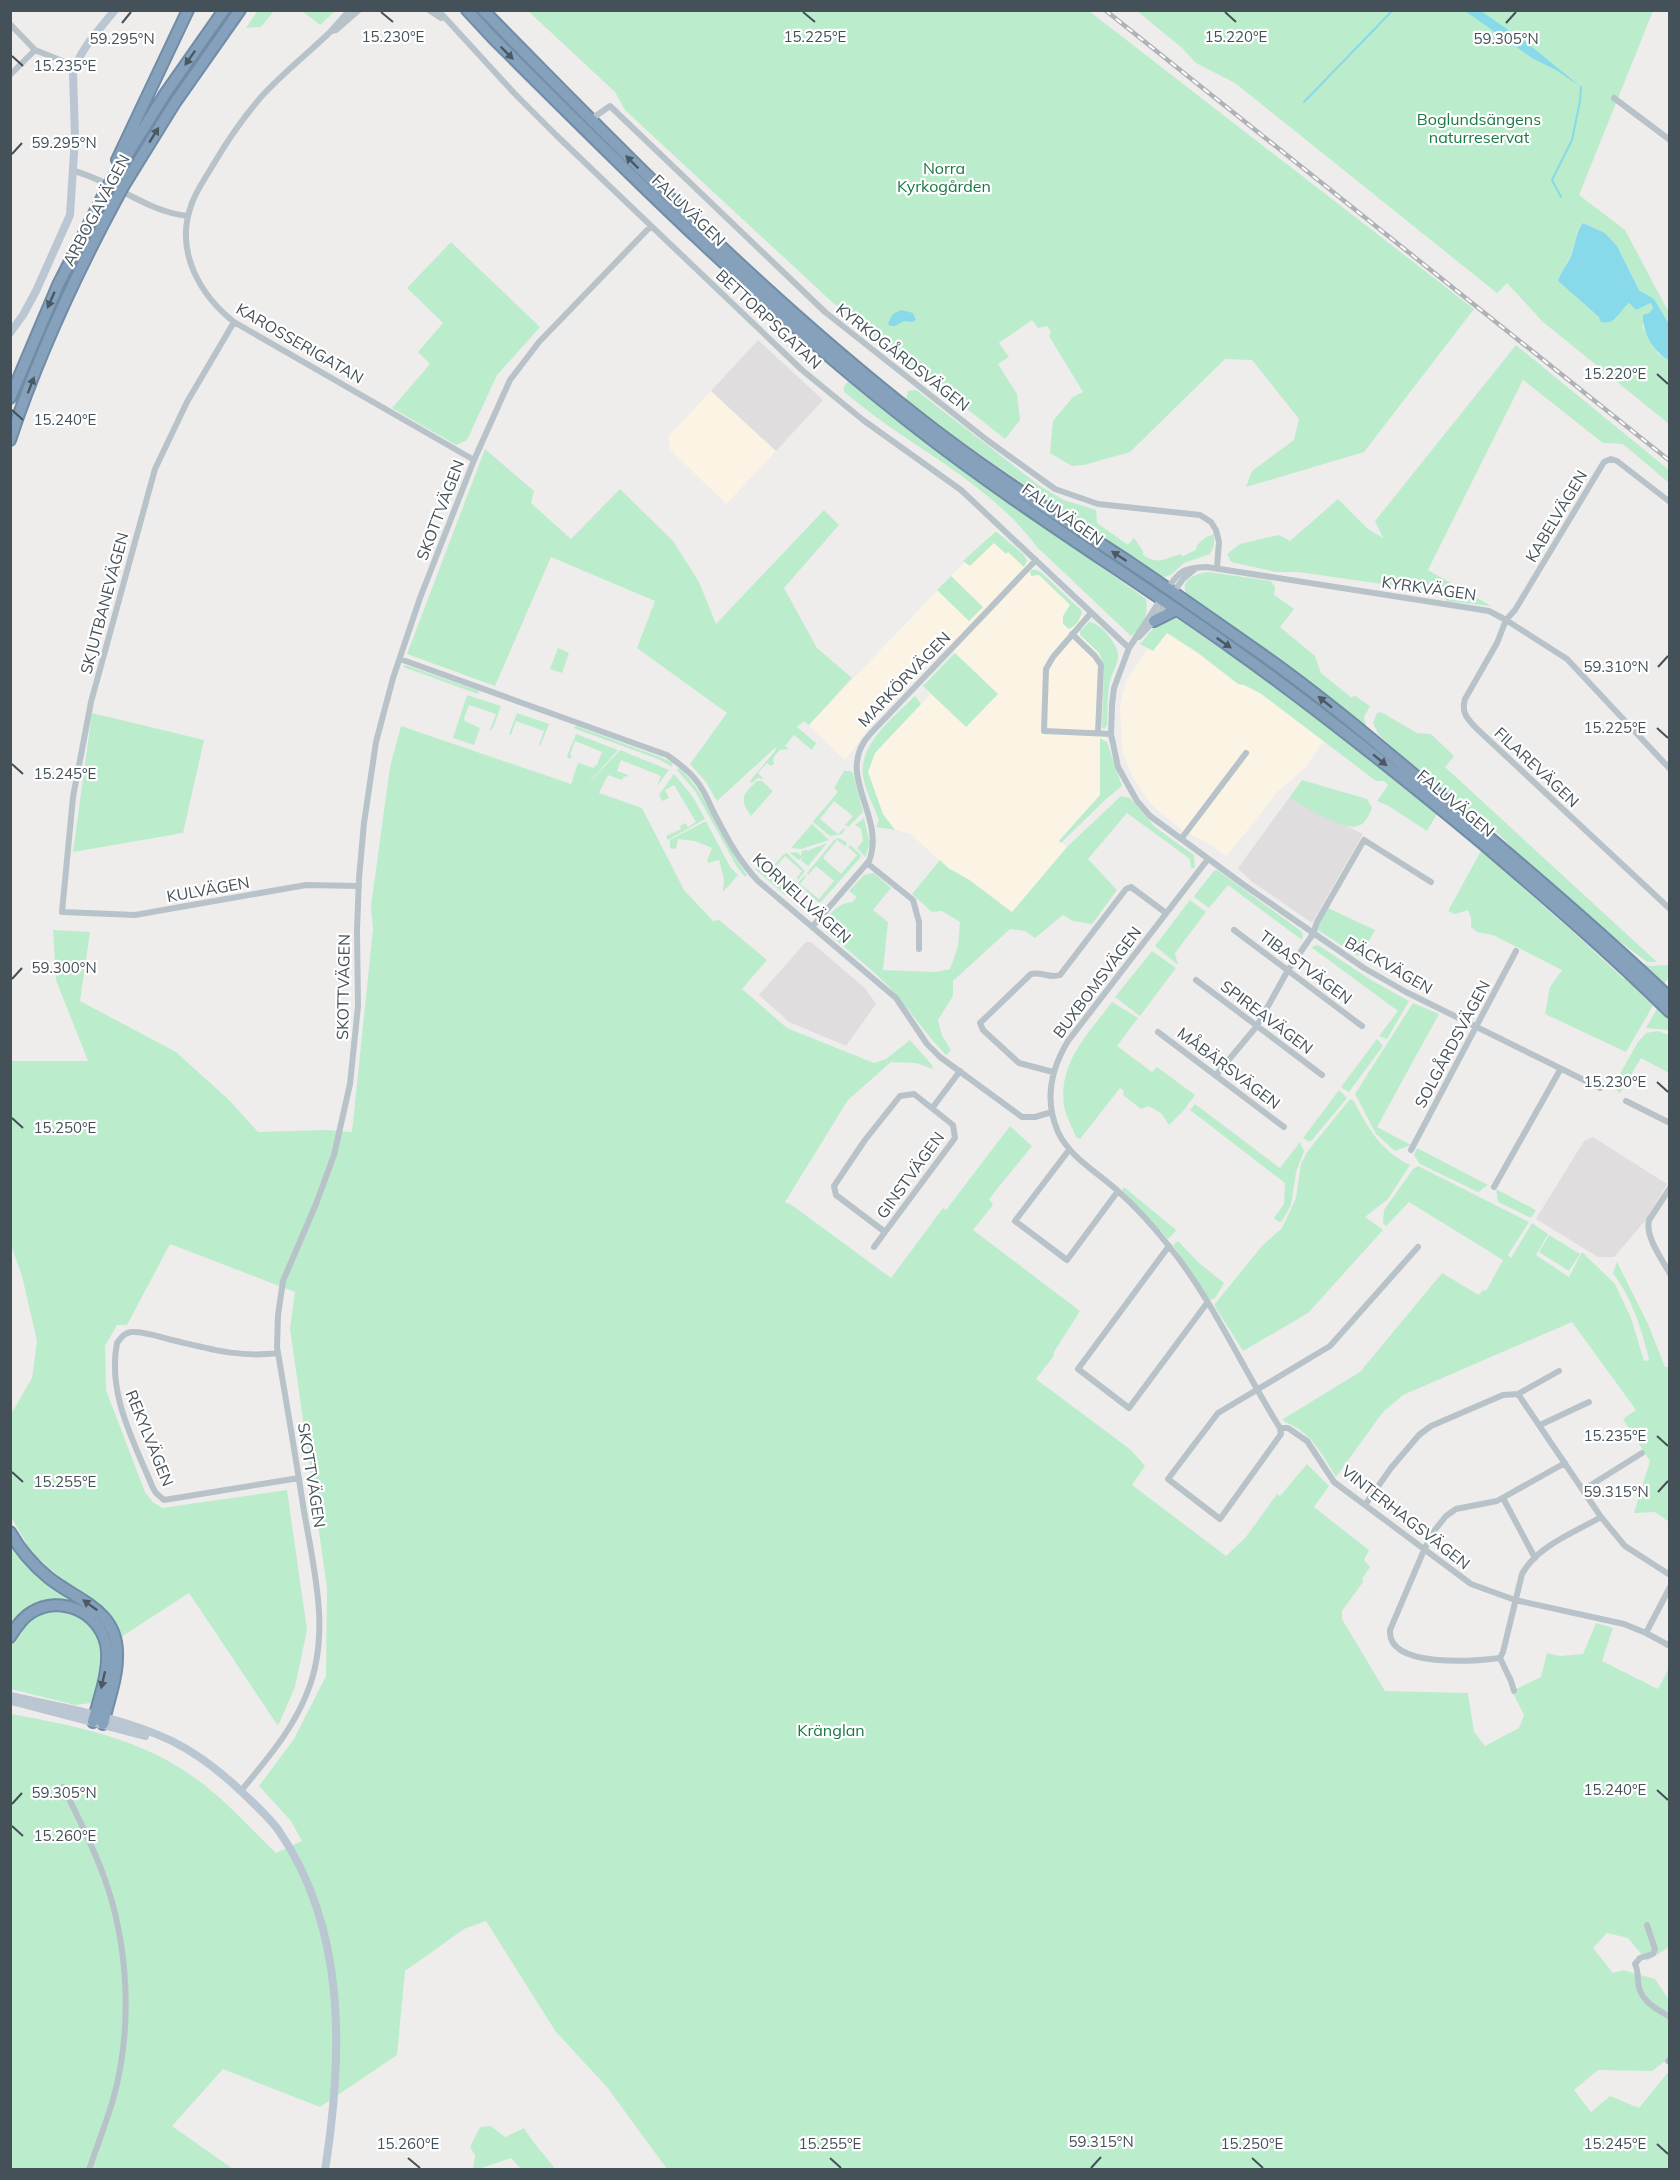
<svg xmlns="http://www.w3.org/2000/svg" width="1680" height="2180" font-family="Mulish,sans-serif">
<rect width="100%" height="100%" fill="#efecec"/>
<path fill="#fbf4e5" d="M711,391L776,451L726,504L670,449L668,437Z
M996,529L1075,608L1097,634L1107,656L1105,787L1100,795L1059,840L1067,847L1012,913L968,879L947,868L911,834L895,830L883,815L868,772L875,753L931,694L966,727L998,694L955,653L946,645L870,727L845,760L809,725Z
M1166,630L1326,738L1304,769L1278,791L1227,856L1209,844L1181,829L1152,805L1138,786L1128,767L1122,749L1120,706L1126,681L1153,640Z"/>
<path fill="#e0ddde" d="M758,340L823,400L776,451L711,391Z
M1289,798L1363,834L1312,923L1251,881L1238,868Z
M806,942H811L865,988L876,1004L846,1046L789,1022L759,995Z
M1593,1137L1667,1184L1645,1221L1614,1257H1598L1536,1219L1584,1141Z"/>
<path fill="#bbedcc" d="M258,10L274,11L261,27L246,28Z
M302,11H335L320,25Z
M528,11H1089L1474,309L1364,452L1246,487L1252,471L1294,440L1299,419L1252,360L1225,359L1130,452L1084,465L1072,466L1050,453L1053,421L1073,397L1083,392L1049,336L1051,332L1047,326L1038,328L1032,320L999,343L1009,357L998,364L1017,394L1020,420L1005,439L832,302L625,110L615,92Z
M1137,11H1653L1579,195L1625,230L1669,313V324L1654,299L1639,290L1617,246L1605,233L1583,223C1573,233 1576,248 1569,259C1565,267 1561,272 1558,281L1599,317L1616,319L1624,307L1629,303L1636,310L1651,303L1653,307L1642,326L1658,354L1669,360V424L1543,322L1507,283L1497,293L1235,83L1196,63L1182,48Z
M451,242L540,327L497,375L467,440L456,445L392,408L430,364L418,352L443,323L407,288Z
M1516,345L1669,470V483L1623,444L1603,443L1523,380L1428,570L1491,606L1446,601L1445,593L1298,572H1276L1231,562L1227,554L1240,544L1279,535L1290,541L1338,499L1368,529L1383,538L1375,521Z
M848,381L896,420L1146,599C1149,613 1143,628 1131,636L1037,547C998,494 937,460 884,423C870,413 857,402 844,392V387Z
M916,390L1040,486L1064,500L1096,510L1097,523L1128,545L1134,538L1143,551V555C1157,565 1166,559 1180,554L1183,556L1196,550L1197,545L1206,537L1214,534V545L1210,554L1184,563L1172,574L1165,577L1155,574L924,416L906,399L908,391Z
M485,449L534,491L531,503L571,539L620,489L673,541L699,582L716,624L824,510L839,525L784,588L817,648L852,678L809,725L804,721L797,727L816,743L812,750L794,735L785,746L789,749L780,750L773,758L774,764L771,766L767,763L758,773L764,779L758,778L752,783L750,781L775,751L776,747L717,801L706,782L690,764L727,713L637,648L655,601L551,557L495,686L407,654Z
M996,531L1024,555L1027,561L1024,567L1008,552L1006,554L994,543L970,566L963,561Z
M1034,569L1041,572L1082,611C1081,619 1076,626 1069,629L1063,624V616L1070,605L1039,575L1031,576L1030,571Z
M1208,572L1271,581L1275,587L1274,595L1294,609L1280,627L1315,656L1321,673L1352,698L1354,695L1370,706L1364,717L1366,727L1187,595C1179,579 1195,574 1208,572Z
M951,576L983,607L969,621L937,590Z
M1165,618H1176L1264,678L1347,741L1437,814L1427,831L1387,805L1377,801L1388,785L1384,781H1376L1260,693L1244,685L1238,684L1198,653L1167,633L1153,651L1140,644L1155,626Z
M1089,622C1097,623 1103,629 1108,635C1128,661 1113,661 1109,687C1107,699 1108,713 1107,725L1104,730L1102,727L1104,665L1099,653L1080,635V631Z
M558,648L569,653L562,673L550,669Z
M955,653L998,694L966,727L923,686Z
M405,665L479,691L478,694L403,667Z
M467,695L501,706L493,728L490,730H488L491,728L496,714L469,705L464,718L465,721L480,728L474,745L453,738Z
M915,696L921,704L875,753L868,772L883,814L895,830L876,827L879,820C874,806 865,790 863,776C859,743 895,716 915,696Z
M1381,712L1417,733L1431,734L1454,756L1445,767L1657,962H1647L1607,932L1517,854L1505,840L1485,822L1476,818L1447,796L1379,735L1373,723L1377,713Z
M92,713L204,740L183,833L73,852Z
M517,713L549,724L540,746L539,745L544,731L516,721L511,735L509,734Z
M401,726L571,784L578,763L594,768L595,765H597L602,752L575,741L570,755L572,756L569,759L567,756L576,734L618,750L584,788L620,750L669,770L657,786L661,776L621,760L617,771L628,775L627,777L624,776L622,780L608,775L599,793L642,808L684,890L713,921L719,920L767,960L742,989L787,1028L874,1063L886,1059L910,1040L932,1065L933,1069L916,1063L891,1062L848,1100L785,1202L788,1204L789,1203L891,1278L943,1208L946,1210L1010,1126L1032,1146L989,1199L993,1205L973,1230L1080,1311L1054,1352L1053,1357L1036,1379L1131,1450L1145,1466L1132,1485L1226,1556L1246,1537L1277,1494L1280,1496L1307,1464L1329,1486L1314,1507L1369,1550L1364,1560L1370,1567L1362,1579L1363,1582L1342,1611V1619L1385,1691L1468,1693L1474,1732L1485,1746L1519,1728L1524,1715L1512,1691L1541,1677L1547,1653L1560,1656L1583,1654L1596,1623L1613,1628L1602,1661L1658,1689L1669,1668V1947L1647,1961L1628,1938L1607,1933L1593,1948L1613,1973L1623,1970L1655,1979L1669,2000V2058L1652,2071L1598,2070L1574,2090L1591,2112L1610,2096L1639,2108L1669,2071V2169H667L607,2087L556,2032L486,1921L464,1929L405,1971L397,2055L320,2107L223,2069L172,2126L233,2169H11V1714C78,1726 148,1740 203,1784C229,1804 252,1830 276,1853L302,1841L291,1821L259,1786L294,1739L326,1676L327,1588L290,1329L295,1292L170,1244L127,1325H117L105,1346L106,1390L145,1492L153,1502L162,1508L287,1490L307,1630L295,1687L278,1726L189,1593L121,1637L105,1609L64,1581L32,1553L11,1517L10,1416L32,1378L37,1341L22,1276L11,1245V1061H88L56,980L53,930L90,932L80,1001L176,1052L229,1100L258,1132L325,1130L352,1132L373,929L371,906L390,767Z
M576,726L660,757L673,763L672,767L658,759L573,728Z
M1100,738L1107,742L1122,786L1106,799L1061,843L1059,841L1100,795Z
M679,768C707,792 724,844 747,875L745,877L737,867L695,791L677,770Z
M844,771H850L853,773L863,812L848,827L845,825L853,816L834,801L820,819L838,834L844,828L845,829L842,834L830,836L813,822L814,820L838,792L834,788Z
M674,774L693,797L705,819L668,840L666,836L681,829L680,826L685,823L688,827L696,822L674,785L665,790L669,798L662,801L659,795Z
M1302,780L1367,799L1372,808C1369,815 1366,823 1358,826C1343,831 1304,806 1289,798Z
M757,781H762L773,791L751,816C739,799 742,795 757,781Z
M1121,796L1130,798L1155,827L1194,855L1195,868H1191L1190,859L1127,813L1088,859L1117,890L1092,924L1073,921L1063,915L1035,938L1025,931L1010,929L953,981V996L938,1020L942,1036L951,1050L946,1055C925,1034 909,1008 888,986C870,967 848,951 828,933L824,924C829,913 839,903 852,902L857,897L849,891L864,875L874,873L891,888L873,910L888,922L883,970L936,972L950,969L958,946L960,922L942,911L932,912L912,894L940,860L948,868L968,879L1012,912L1067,847Z
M864,818L870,844L865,857L857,848L863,841L861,829L855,825Z
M706,821L730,867L738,875L723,892L724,879L719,860L708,863L707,861L712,848L695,841L678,839L676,849L670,848V840Z
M812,824L829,840L801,849L791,848Z
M839,838L846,842L847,845L845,846L837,840L823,858L841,874L857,855L848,847L850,845L861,855L860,858L821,902H818L798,883L805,875L806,877L800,884L819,899L834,881L816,866L808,875L807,873L835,839Z
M827,843L808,866L801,860L804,856L799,860L790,853L797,852L801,856L802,851L807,850L808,852L809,850Z
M1481,851L1572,931L1624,979L1627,977L1654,1004L1626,1052L1545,1014L1550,987L1562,970L1493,935L1477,932L1471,927V918L1468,910L1455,914L1448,911Z
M787,853L805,871L798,880L797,878L802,871L785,856L770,874L787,890L792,886L793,879L796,882L785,895L755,869L762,867L768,872L784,854Z
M1217,870L1301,931L1303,935L1302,940L1228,885L1209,908L1195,898L1194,896L1214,871Z
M1190,900L1206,912L1175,953L1178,965L1155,946Z
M1328,908L1375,930L1360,957L1316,929Z
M1318,945L1371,980L1409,1001L1387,1039L1379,1036L1398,1011L1311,947Z
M1152,951L1176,968L1140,1016L1115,997Z
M1642,963L1650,966L1669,965V976L1663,986L1641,964Z
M1112,1002L1138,1018L1117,1046L1152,1072L1157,1067L1195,1095L1184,1110L1169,1125L1162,1114L1149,1106L1141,1109L1123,1095L1124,1091L1120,1088L1080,1139L1076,1137C1072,1127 1066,1116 1064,1106C1058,1063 1088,1034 1112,1002Z
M1413,1003L1439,1014L1377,1127L1411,1145L1395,1151L1376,1134L1355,1094Z
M1658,1007L1669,1019V1030L1646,1028Z
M1658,1031L1669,1035V1073L1641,1058L1620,1093L1613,1086L1638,1042L1646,1033Z
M1377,1039L1383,1046L1349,1092L1341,1087Z
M1339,1090L1347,1098L1312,1140L1309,1142L1303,1138Z
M1350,1099L1354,1101C1368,1128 1381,1151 1410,1165L1388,1199L1365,1217L1383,1230L1308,1313L1243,1351L1214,1305L1262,1246L1282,1228L1296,1198L1301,1164L1307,1152Z
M1195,1104L1280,1168L1300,1142L1304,1151L1296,1172L1291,1205L1282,1221L1279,1222L1274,1218L1284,1204L1285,1183L1190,1110Z
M1417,1148L1488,1185L1478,1192L1420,1164L1414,1155Z
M1418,1166L1529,1222L1508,1255L1511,1258L1532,1223L1548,1234L1536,1255L1569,1277L1582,1252L1615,1284L1631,1318L1644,1361L1649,1360C1642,1329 1632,1299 1613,1273L1617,1262L1648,1324L1665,1367H1669V1522L1655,1512L1634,1513L1650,1461L1623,1419L1636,1410L1572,1322L1403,1395L1383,1412L1336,1477C1322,1454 1311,1432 1285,1422L1283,1419L1360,1372L1442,1273L1479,1295L1483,1290L1486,1291L1503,1260L1409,1202L1386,1226L1383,1223L1384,1210L1413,1169Z
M1124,1187L1175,1229L1176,1231L1168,1239L1122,1190Z
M1496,1189L1536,1210L1531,1218L1498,1202Z
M1549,1235L1580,1254L1569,1271L1539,1252Z
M1178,1241L1199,1263L1224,1283L1215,1298L1209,1301L1173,1245Z
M11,1542C31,1573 56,1587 86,1608C44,1594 43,1602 11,1628Z
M55,1609C112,1617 105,1655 95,1699L91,1703L75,1705L11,1689L10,1647C19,1625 33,1615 55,1609Z
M491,2126L505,2137L524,2128C533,2143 545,2155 555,2169H521L511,2158L479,2169H473L475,2155L470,2147L480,2127Z"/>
<path fill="#88d9e9" d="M1465,11H1481L1526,42L1581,87L1556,70L1532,58Z
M1583,223L1605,233L1617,246L1639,290L1654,299L1669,324V360C1654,353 1642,332 1643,315L1649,313L1653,308L1651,303L1636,310L1629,303C1618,312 1617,325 1601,322L1599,317L1558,281C1561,272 1565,267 1569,260C1576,248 1574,234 1583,223Z
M901,310L913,313L916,320L912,322L904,321L895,326H890L888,323L893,314Z"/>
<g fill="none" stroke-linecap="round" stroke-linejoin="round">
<path stroke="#88d9e9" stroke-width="2" d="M1304,102L1393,10
M1561,197L1552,180L1572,140L1580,101L1581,87"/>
<g stroke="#708ca7" stroke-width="14">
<path id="highway" d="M467,10L493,38C629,174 765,310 917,428C1018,507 1128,574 1232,648C1318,709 1400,775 1481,842C1545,897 1609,952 1670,1012
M483,10C621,151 759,292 914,414C983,469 1058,516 1132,564C1175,593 1217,623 1260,653C1323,697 1382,748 1442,798C1520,863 1596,928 1670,998
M117,160L188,10
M112,179L165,94L224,10
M124,185L174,104L240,10
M10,398L58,285L105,192
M10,440C38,356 75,276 117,198
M1154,621L1176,610
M10,1532C20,1550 33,1565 49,1578C78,1601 119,1610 117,1657C117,1679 108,1702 103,1724
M10,1637C16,1627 22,1618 32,1612C60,1595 98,1611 106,1644C111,1668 99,1698 93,1722"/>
</g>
<path stroke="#b8c2c9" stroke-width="6" d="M350,10C342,18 336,26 328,34C306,55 282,74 261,97C243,118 227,141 213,165C205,179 194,193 190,209C176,253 200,295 234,322L474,460
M429,10L441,18
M438,10L514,93L556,135L802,370L863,420L961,490L1129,648
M10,24L35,50L75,66
M331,31L336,30L359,10
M10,75L35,50
M1614,98L1670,140
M590,120L610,106L825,312L987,440L1055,489L1098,504L1200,515L1211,522L1216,530L1219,542L1217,567
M74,171C113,181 147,212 188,216
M234,322L187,402L155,469L91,702L73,797L62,912L135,915L306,885L359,886
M1670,502L1617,461L1611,459L1604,462L1515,610L1506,620L1497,643L1465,699C1461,713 1467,718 1476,728L1670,909
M1167,589C1181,569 1184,568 1207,567L1489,611L1506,620L1567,659L1670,769
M1173,593L1183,579L1196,568
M1161,599L1129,648L1114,688L1112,705L1111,734L1118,767L1137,801L1150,816L1244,885L1364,968L1406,992L1600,1088
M1091,613L1053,657L1046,669L1044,731L1111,734
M1072,634L1095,656L1101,665L1098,733
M1139,637L1154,621L1166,603
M400,659L667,755C677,762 687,769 695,779C703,788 708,800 713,811C726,836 738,860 758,881L896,998L927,1044L940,1057L1022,1117H1035L1052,1112
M1181,839L1246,753
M1208,859L1068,1041C1051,1069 1044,1100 1058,1132C1071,1159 1098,1172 1119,1192C1137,1208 1153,1226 1168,1245C1213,1300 1242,1368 1280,1428L1281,1434L1220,1519L1168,1479L1218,1413L1330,1346L1418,1247
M867,863L913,900L919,922V949
M812,927L869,861C887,815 832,774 871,733L1036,560
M1234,930L1362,1026
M1196,980L1322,1075
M1158,1032L1284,1127
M1053,1072L1019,1063L983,1030L980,1023L1031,974C1042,971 1049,979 1060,975L1126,889L1131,887L1166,913
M1216,1075L1257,1026L1288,970L1313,934L1317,922L1364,840L1431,882
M1626,1101L1670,1123
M933,1107L960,1071
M1069,1150L1015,1221L1067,1260L1118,1191
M1411,1150L1516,951
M1494,1187L1560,1070
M1670,1188L1649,1220C1645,1237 1662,1259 1670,1274
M1169,1246L1078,1369L1129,1408L1207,1303
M874,1247L885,1232L955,1138L953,1125L914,1094L900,1096L865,1140L834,1186L836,1195L885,1232
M278,1353C239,1358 210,1349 172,1340C160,1337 144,1331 131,1332C124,1333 121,1338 117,1343C107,1394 134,1442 153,1488L156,1493L164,1500L299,1478
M1518,1394L1559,1371
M1540,1425L1589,1402
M1280,1428H1288L1307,1441L1334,1482L1471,1584L1515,1600L1624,1624L1646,1633L1670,1646
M1565,1463L1497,1501L1456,1509L1446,1516L1434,1531L1424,1550L1390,1630C1387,1669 1476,1661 1500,1658L1503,1652L1522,1574C1537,1546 1575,1532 1601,1517
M1583,1490L1642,1453
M1503,1498L1535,1558
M1365,1505L1391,1468L1419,1435L1431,1426L1503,1395L1518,1394L1601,1517L1625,1546L1670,1575
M1646,1633L1670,1587
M1500,1658L1511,1681L1514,1691
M63,1787C77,1815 92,1844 103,1874C129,1944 133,2028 113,2100C106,2123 97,2146 89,2170
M241,1791C266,1760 292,1731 307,1693C332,1632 313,1567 303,1505C295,1452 286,1400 277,1347L278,1315L283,1281L316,1204L334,1155L350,1084L358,1006L357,930L359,878L364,823L376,742L393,678L420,598L474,460L510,380L539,342L651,226
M1647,1925L1655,1949L1653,1954L1640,1958L1635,1964C1639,1972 1637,1979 1639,1987C1642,2002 1658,2010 1670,2017
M1668,2061L1670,2059"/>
<path stroke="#bac6d1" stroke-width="8" d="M10,333L23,315L36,291L70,215L75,137L73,73C80,49 99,30 115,10
M10,1696C65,1708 121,1717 172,1741C198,1754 221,1772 242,1792C254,1804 269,1817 279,1831C347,1930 343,2056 325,2170
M15,1702L145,1736"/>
<use href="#highway" stroke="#85a1bb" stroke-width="10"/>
<g stroke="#afb2b7" stroke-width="4.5">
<path id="rail" d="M1105,10L1670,461"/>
</g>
<use href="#rail" stroke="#fff" stroke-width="2" stroke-dasharray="7" stroke-linecap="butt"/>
<g stroke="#708ca7" stroke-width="14" stroke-linecap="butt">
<path id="highway-bridge" d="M105,192L112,179
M117,198L124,185"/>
</g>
<use href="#highway-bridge" stroke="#85a1bb" stroke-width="10"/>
</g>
<defs><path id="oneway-solid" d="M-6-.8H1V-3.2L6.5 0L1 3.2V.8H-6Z" transform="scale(1.5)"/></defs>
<g fill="#4b5963">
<use href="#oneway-solid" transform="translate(507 53) rotate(45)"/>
<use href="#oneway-solid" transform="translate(190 58) rotate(125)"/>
<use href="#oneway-solid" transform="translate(154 135) rotate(-58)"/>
<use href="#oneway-solid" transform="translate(632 162) rotate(-135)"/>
<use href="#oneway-solid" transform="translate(51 300) rotate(114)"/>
<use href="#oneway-solid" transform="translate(31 385) rotate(-69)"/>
<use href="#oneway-solid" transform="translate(1119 556) rotate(-147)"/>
<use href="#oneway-solid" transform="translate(1224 643) rotate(35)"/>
<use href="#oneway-solid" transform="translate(1325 702) rotate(-141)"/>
<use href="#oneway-solid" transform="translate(1380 760) rotate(39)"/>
<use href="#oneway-solid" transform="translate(90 1605) rotate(-144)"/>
<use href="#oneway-solid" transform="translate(103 1680) rotate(103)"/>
</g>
<path fill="none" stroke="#455159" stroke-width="2" d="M381,12L393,22M803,12L815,22M1225,12L1236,22M122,23L131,12M1506,23L1516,12M12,56L23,66M12,154L22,143M1657,374L1668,384M12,410L23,420M1658,667L1668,656M1657,728L1668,738M12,764L23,774M12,979L22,968M1657,1082L1668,1092M12,1118L23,1128M1657,1436L1668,1446M12,1472L23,1482M1658,1492L1668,1481M1657,1790L1668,1800M12,1804L22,1793M12,1826L23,1836M1657,2144L1668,2154M408,2158L420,2168M830,2158L841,2168M1252,2158L1263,2168M1091,2168L1101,2157"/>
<g text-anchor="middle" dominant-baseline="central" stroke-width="4.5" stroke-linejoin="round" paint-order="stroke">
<g font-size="16" fill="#187944" stroke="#fff">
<text x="1479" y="119">Boglundsängens<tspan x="1479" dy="18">naturreservat</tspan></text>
<text x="944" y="168">Norra<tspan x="944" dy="18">Kyrkogården</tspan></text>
<text x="831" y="1730">Kränglan</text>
</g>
<g font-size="16" fill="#455159" stroke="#fff">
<text transform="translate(96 210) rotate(-62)">ARBOGAVÄGEN</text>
<text transform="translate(689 210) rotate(44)">FALUVÄGEN</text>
<text transform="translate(769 319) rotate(43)">BETTORPSGATAN</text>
<text transform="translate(300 343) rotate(30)">KAROSSERIGATAN</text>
<text transform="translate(903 357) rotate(38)">KYRKOGÅRDSVÄGEN</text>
<text transform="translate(440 510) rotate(-69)">SKOTTVÄGEN</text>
<text transform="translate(1063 514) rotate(35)">FALUVÄGEN</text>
<text transform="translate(1556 516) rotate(-59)">KABELVÄGEN</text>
<text transform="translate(1429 588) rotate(8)">KYRKVÄGEN</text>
<text transform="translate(104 603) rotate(-75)">SKJUTBANEVÄGEN</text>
<text transform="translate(904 679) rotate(-46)">MARKÖRVÄGEN</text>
<text transform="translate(1537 767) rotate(43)">FILAREVÄGEN</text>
<text transform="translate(1456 803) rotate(40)">FALUVÄGEN</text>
<text transform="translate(208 889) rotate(-10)">KULVÄGEN</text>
<text transform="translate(802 898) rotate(42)">KORNELLVÄGEN</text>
<text transform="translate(1389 965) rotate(30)">BÄCKVÄGEN</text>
<text transform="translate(1306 967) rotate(37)">TIBASTVÄGEN</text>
<text transform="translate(1097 982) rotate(-53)">BUXBOMSVÄGEN</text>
<text transform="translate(343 987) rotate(-89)">SKOTTVÄGEN</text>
<text transform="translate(1267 1017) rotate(37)">SPIREAVÄGEN</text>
<text transform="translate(1452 1044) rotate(-62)">SOLGÅRDSVÄGEN</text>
<text transform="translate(1229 1068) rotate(37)">MÅBÄRSVÄGEN</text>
<text transform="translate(910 1175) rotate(-54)">GINSTVÄGEN</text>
<text transform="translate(150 1438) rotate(68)">REKYLVÄGEN</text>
<text transform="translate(312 1475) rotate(81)">SKOTTVÄGEN</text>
<text transform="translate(1406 1517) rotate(38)">VINTERHAGSVÄGEN</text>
</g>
</g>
<g font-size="15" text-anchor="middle" fill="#455159" stroke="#fff" stroke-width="4.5" stroke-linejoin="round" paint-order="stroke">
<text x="393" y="42">15.230°E</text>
<text x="815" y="42">15.225°E</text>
<text x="1236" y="42">15.220°E</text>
<text x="122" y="44">59.295°N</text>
<text x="1506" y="44">59.305°N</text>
<text x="65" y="71">15.235°E</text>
<text x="64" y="148">59.295°N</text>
<text x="1615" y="379">15.220°E</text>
<text x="65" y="425">15.240°E</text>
<text x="1616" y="672">59.310°N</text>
<text x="1615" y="733">15.225°E</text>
<text x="65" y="779">15.245°E</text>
<text x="64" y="973">59.300°N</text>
<text x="1615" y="1087">15.230°E</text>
<text x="65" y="1133">15.250°E</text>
<text x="1615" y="1441">15.235°E</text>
<text x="65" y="1487">15.255°E</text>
<text x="1616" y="1497">59.315°N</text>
<text x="1615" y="1795">15.240°E</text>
<text x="64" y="1798">59.305°N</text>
<text x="65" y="1841">15.260°E</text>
<text x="1101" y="2147">59.315°N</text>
<text x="408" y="2149">15.260°E</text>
<text x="830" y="2149">15.255°E</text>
<text x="1252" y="2149">15.250°E</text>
<text x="1615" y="2149">15.245°E</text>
</g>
<rect width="1680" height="2180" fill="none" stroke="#455159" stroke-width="24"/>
</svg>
